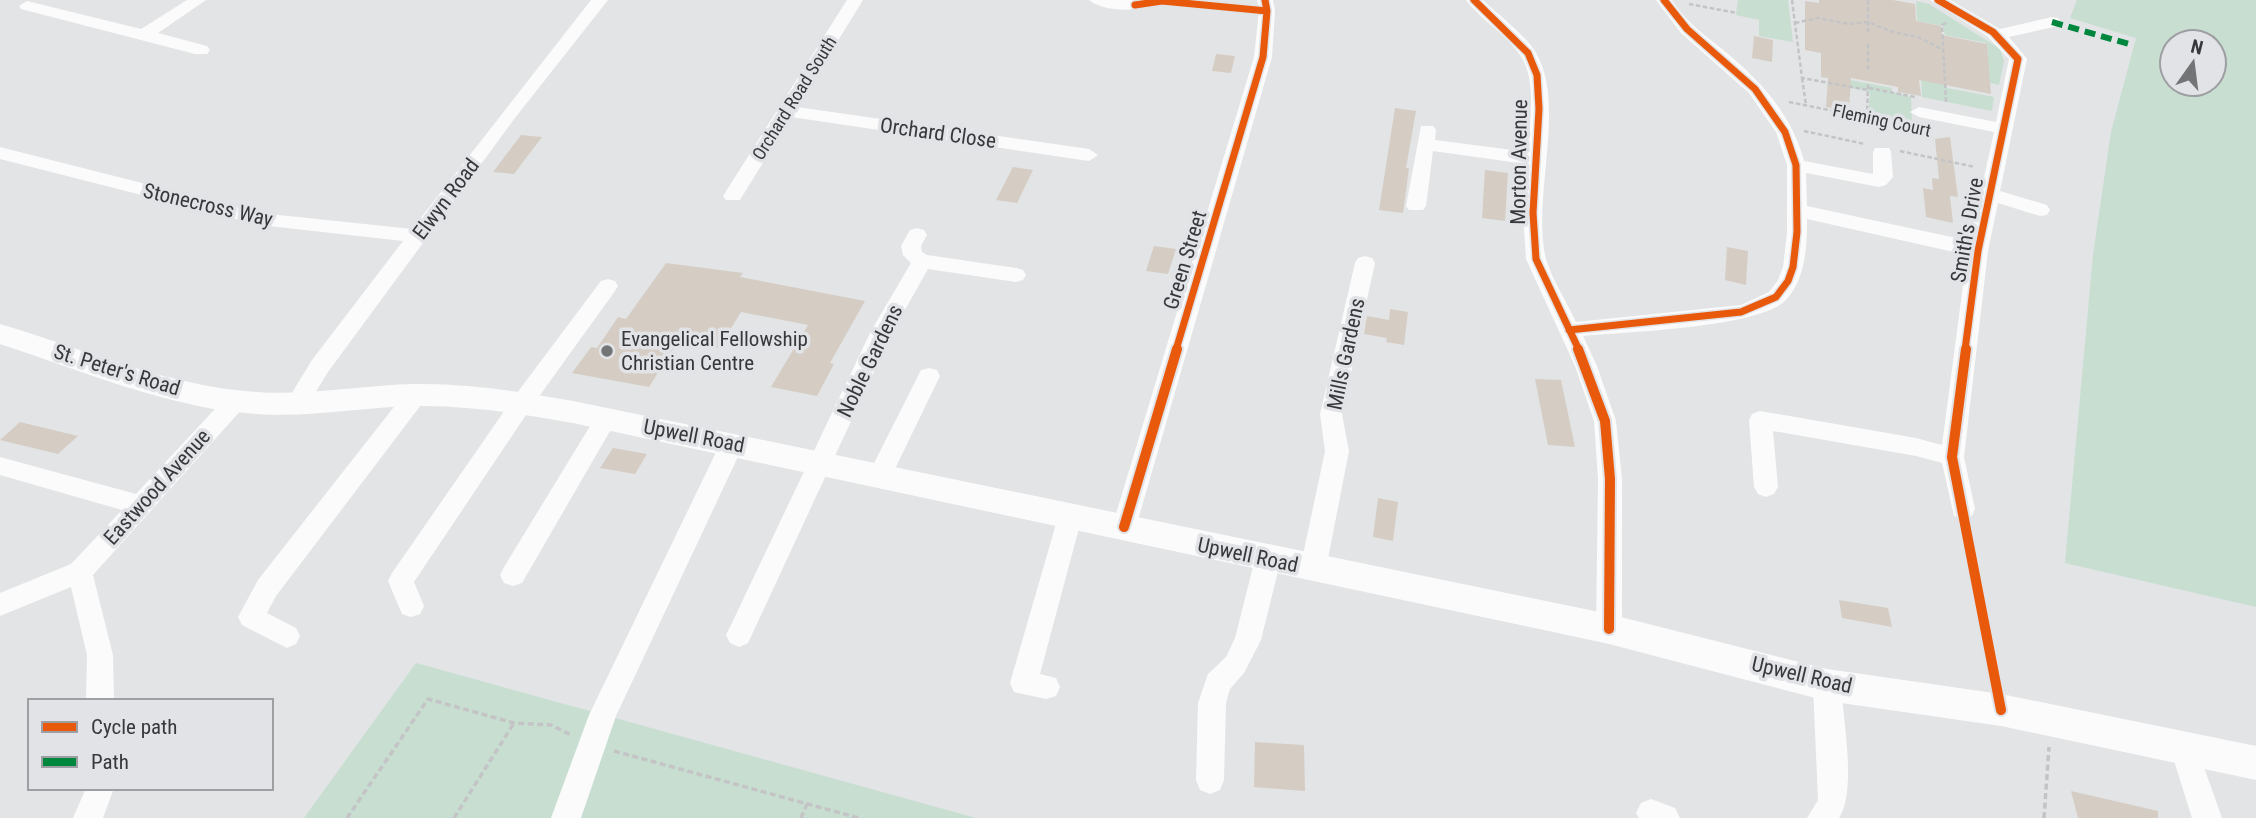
<svg xmlns="http://www.w3.org/2000/svg" width="2256" height="818" font-family="'Roboto Condensed',sans-serif">
<rect width="100%" height="100%" fill="#e2e4e6"/>
<path fill="#c7ded1" fill-rule="evenodd" d="M1738,0H1788L1793,42L1759,36V20L1736,15Z
M2077,0H2256V607L2065,563L2093,255L2111,132L2136,38L2070,18ZM2172,42H2214V84H2172Z
M1916,1L1929,4L2000,49L2004,61L1999,85L1982,81L1979,55L1988,57L1987,43L1945,35L1943,26L1917,21Z
M1921,73L1945,78L1947,88L1994,97L1992,111L1922,97Z
M1845,79L1892,88V92L1911,97L1912,124L1868,116L1870,92L1844,86Z
M416,663L976,818H304Z"/>
<path fill="#d5cdc4" d="M1819,0H1893L1915,4L1916,21L1941,26L1942,35L1987,44L1991,94L1919,80L1921,96L1898,92V87L1851,78L1849,111L1826,107L1828,78L1821,77V53L1805,50V1L1819,3Z
M1754,36L1773,40L1772,62L1752,58Z
M1216,54L1235,56L1231,73L1212,71Z
M1395,108L1416,111L1406,168H1409L1403,213L1379,210Z
M521,135L542,137L514,174L493,172Z
M1950,137L1958,197L1950,196L1953,223L1926,217L1923,188L1933,190L1932,178L1939,179L1935,139Z
M1013,167L1033,170L1017,203L996,200Z
M1485,170L1508,173L1505,221L1482,218Z
M1154,246L1176,249L1168,274L1146,271Z
M1727,247L1748,251L1746,285L1725,280Z
M666,263L743,273L740,277L865,301L830,363L834,364L817,396L771,387L808,325L741,312L719,348L678,341L649,387L572,373L591,347L597,348L618,317L626,319Z
M1390,309L1408,312L1404,345L1386,342L1387,338L1364,334L1367,316L1389,320Z
M1535,379L1561,380L1575,447L1548,445Z
M20,422L78,436L58,454L0,440Z
M613,448L647,454L635,474L600,468Z
M1378,498L1398,502L1393,541L1373,537Z
M1839,600L1888,608L1892,627L1842,618Z
M1255,742L1304,745L1305,791L1254,787Z
M2071,791L2158,811V818H2078Z"/>
<g fill="none" stroke-linecap="round" stroke-linejoin="round">
<path stroke="#c4c4c6" stroke-width="2.5" stroke-dasharray="4.5 2.5" stroke-linecap="butt" d="M1792,0L1802,78L1868,90
M1868,0V33
M1689,4L1737,13
M1795,23L1818,18L1849,24L1868,22L1893,32L1918,37L1943,50
M1946,23L1942,25L1946,102
M1868,44V71
M1802,78L1806,105
M1869,88L1915,97
M1789,102L1909,126
M1867,117L1868,82
M1804,131L1865,144
M1900,151L1975,167"/>
<path stroke="#c4c4c6" stroke-width="3.5" stroke-dasharray="6 3.5" stroke-linecap="butt" d="M614,751L859,818
M347,818L428,699L514,723L551,725L571,735
M454,818L514,723
M801,818L807,804
M2044,818L2049,747"/>
<path fill="#fbfbfb" fill-rule="evenodd" d="M187,0H206L158,33L207,46L210,50L207,54H195L21,9L19,6L27,1L141,29Z
M591,0H608L515,118L328,372L306,408L298,411L290,408L287,402L290,396L312,360L403,241L260,225L0,159V147L260,213L412,229Z
M847,0H863L797,107L1089,149L1098,155L1089,161L791,117L740,200H726L723,196Z
M1089,0H1134L1143,5C1134,14 1098,9 1089,0Z
M1257,0H1273L1275,11L1272,57L1136,527L1133,534L1124,537L1115,534L1112,527L1254,57L1259,11Z
M1466,0H1483C1498,15 1526,35 1536,53C1567,105 1531,199 1546,259C1552,280 1567,302 1576,322L1741,305L1769,292L1778,280L1783,267L1787,232V165L1776,132L1749,93L1681,33L1656,0H1672C1685,21 1703,34 1722,49C1759,79 1792,114 1804,161L1873,174V152L1875,148H1889L1891,152L1893,177L1886,185L1879,187L1806,173L1807,206L1970,241L1994,132L1919,117L1910,112L1919,107L1996,122L2009,59L1987,36L1930,0H1950L2000,29L2052,17L2058,18L2060,22L2058,26L2009,37L2027,59L2000,191L2047,205L2050,210L2047,215L2040,216L1998,203L1988,251L1964,457L1975,509L1972,516L1963,519L1954,516L1942,463L1916,456L1773,431L1778,487L1774,494L1766,497L1758,494L1754,487L1749,420L1752,414L1760,411L1916,438L1942,445L1967,255L1807,219C1807,246 1806,278 1786,300C1759,328 1625,332 1583,336L1597,366L1616,421L1622,479V629L1618,637L1609,640L1600,637L1596,629L1598,479L1594,421L1575,366L1526,259L1523,213L1526,164L1433,151L1426,206L1423,210H1409L1406,206L1421,126H1433L1436,130L1435,140L1527,152C1529,123 1538,81 1520,55C1506,34 1481,20 1466,0Z
M917,228L924,230L927,235L921,246L922,252L927,255L1016,268L1023,270L1026,275L1023,280L1016,282L928,269L893,331L748,643L739,647L730,643L726,635L730,627L871,331L911,263L903,255L901,246L910,230Z
M1365,256L1372,258L1375,263L1342,414L1349,451L1326,569L1322,576L1313,580L1304,576L1300,569L1325,451L1320,414L1355,263L1358,258Z
M608,279L615,281L618,286L615,291L530,409L414,582L424,606L420,614L411,617L402,614L388,581L392,573L514,397L601,281Z
M929,368L937,370L940,376L892,475L888,482L880,484L872,482L868,475L918,376L921,370Z
M416,387L424,389L427,395L424,401L276,596L267,613L296,628L300,636L296,644L287,648L242,625L238,617L258,580L408,389Z
M235,393L243,396L246,402L243,408L93,575L113,655L114,701H86L87,655L71,587L0,616V593L71,564L122,510L0,475V457L136,494L227,396Z
M606,410L614,413L617,419L522,583L513,586L504,583L500,575L504,567L598,413Z
M732,435L740,438L744,444L616,716L581,818H551L589,715L720,444L724,438Z
M1070,507L1079,510L1082,517L1040,674L1056,678L1060,687L1056,696L1046,699L1014,692L1010,683L1058,517L1061,510Z
M1268,549L1277,552L1281,559L1261,640L1244,673L1230,689L1226,703L1224,780L1220,790L1210,794L1200,790L1196,780L1198,703L1208,674L1226,657L1235,638L1255,559L1259,552Z
M1827,673L1837,676L1841,685C1843,718 1857,791 1839,818H1807L1818,800L1813,685L1817,676Z
M2184,735L2194,739L2222,818H2192L2170,748L2174,739Z
M86,788H114L103,818H73Z
M1651,799L1675,808L1680,818H1639L1636,813L1641,803Z"/>
<path fill="#fbfbfb" fill-rule="evenodd" d="M0,324C84,349 167,386 256,392C309,396 362,385 415,384C468,383 521,392 573,401L1609,614L1827,669L2001,694L2256,746V780L2001,726L1827,701L1609,644L573,423C521,414 468,405 415,406C362,407 309,418 256,414C168,408 83,371 0,344Z"/>
<path stroke="#00873e" stroke-width="6" stroke-dasharray="11 6" stroke-linecap="butt" d="M2052,22L2129,44"/>
<g stroke="#e1e3e7" stroke-width="10">
<path id="cycleway-far1" d="M1474,0L1528,53L1537,75L1539,109L1533,213L1536,259L1579,350
M1938,0L1993,32L2018,59L1978,251L1965,350
M1135,5L1162,1L1267,11
M1569,330L1741,312L1776,297L1788,281L1793,267L1797,232L1796,165L1785,132L1755,89L1687,29L1664,0
M1176,350L1263,57L1267,11L1265,0"/>
</g>
<g stroke="#e1e3e7" stroke-width="14">
<path id="cycleway" d="M1578,349L1605,421L1610,479L1609,629
M1966,349L1952,457L2001,710
M1124,527L1177,349"/>
</g>
<use href="#cycleway-far1" stroke="#e8590c" stroke-width="7"/>
<use href="#cycleway" stroke="#e8590c" stroke-width="10"/>
</g>
<circle fill="#737476" stroke="#e1e3e7" stroke-width="2.5" cx="607" cy="351" r="7"/>
<g text-anchor="middle" dominant-baseline="central" stroke-width="7" stroke-linejoin="round" paint-order="stroke">
<g font-size="18" fill="#37383a" stroke="#e1e3e7">
<text transform="translate(794 98) rotate(-58)">Orchard Road South</text>
<text transform="translate(1882 120) rotate(12)">Fleming Court</text>
</g>
<g font-size="21" fill="#37383a" stroke="#e1e3e7">
<text transform="translate(938 133) rotate(8)">Orchard Close</text>
<text transform="translate(1519 162) rotate(-89)">Morton Avenue</text>
<text transform="translate(446 199) rotate(-53)">Elwyn Road</text>
<text transform="translate(208 205) rotate(13)">Stonecross Way</text>
<text transform="translate(1967 230) rotate(-80)">Smith's Drive</text>
<text transform="translate(1185 260) rotate(-73)">Green Street</text>
<text transform="translate(1346 354) rotate(-78)">Mills Gardens</text>
<text transform="translate(870 361) rotate(-64)">Noble Gardens</text>
<text transform="translate(117 370) rotate(17)">St. Peter's Road</text>
<text transform="translate(694 436) rotate(11)">Upwell Road</text>
<text transform="translate(157 487) rotate(-48)">Eastwood Avenue</text>
<text transform="translate(1248 555) rotate(12)">Upwell Road</text>
<text transform="translate(1802 675) rotate(13)">Upwell Road</text>
</g>
<g font-size="21" fill="#37383a" stroke="#e1e3e7" text-anchor="start">
<text x="621" y="339">Evangelical Fellowship<tspan x="621" dy="24">Christian Centre</tspan></text>
</g>
</g>
<rect x="28" y="699" width="245" height="91" fill="#e1e3e7" stroke="#9d9fa2" stroke-width="2"/>
<rect x="42" y="722" width="35" height="10" fill="#e8590c" stroke="#9d9fa2" stroke-width="2"/>
<text x="91" y="734" font-size="21" fill="#37383a">Cycle path</text>
<rect x="42" y="757" width="35" height="10" fill="#00873e" stroke="#9d9fa2" stroke-width="2"/>
<text x="91" y="769" font-size="21" fill="#37383a">Path</text>
<g transform="translate(2193 63) rotate(14)"><circle r="33" fill="#e1e3e7" stroke="#9d9fa2" stroke-width="2"/>
<path d="M0-5L12 26L0 18L-12 26Z" fill="#737476"/>
<text y="-10" font-size="19" font-weight="bold" text-anchor="middle" fill="#37383a">N</text>
</g>
</svg>
